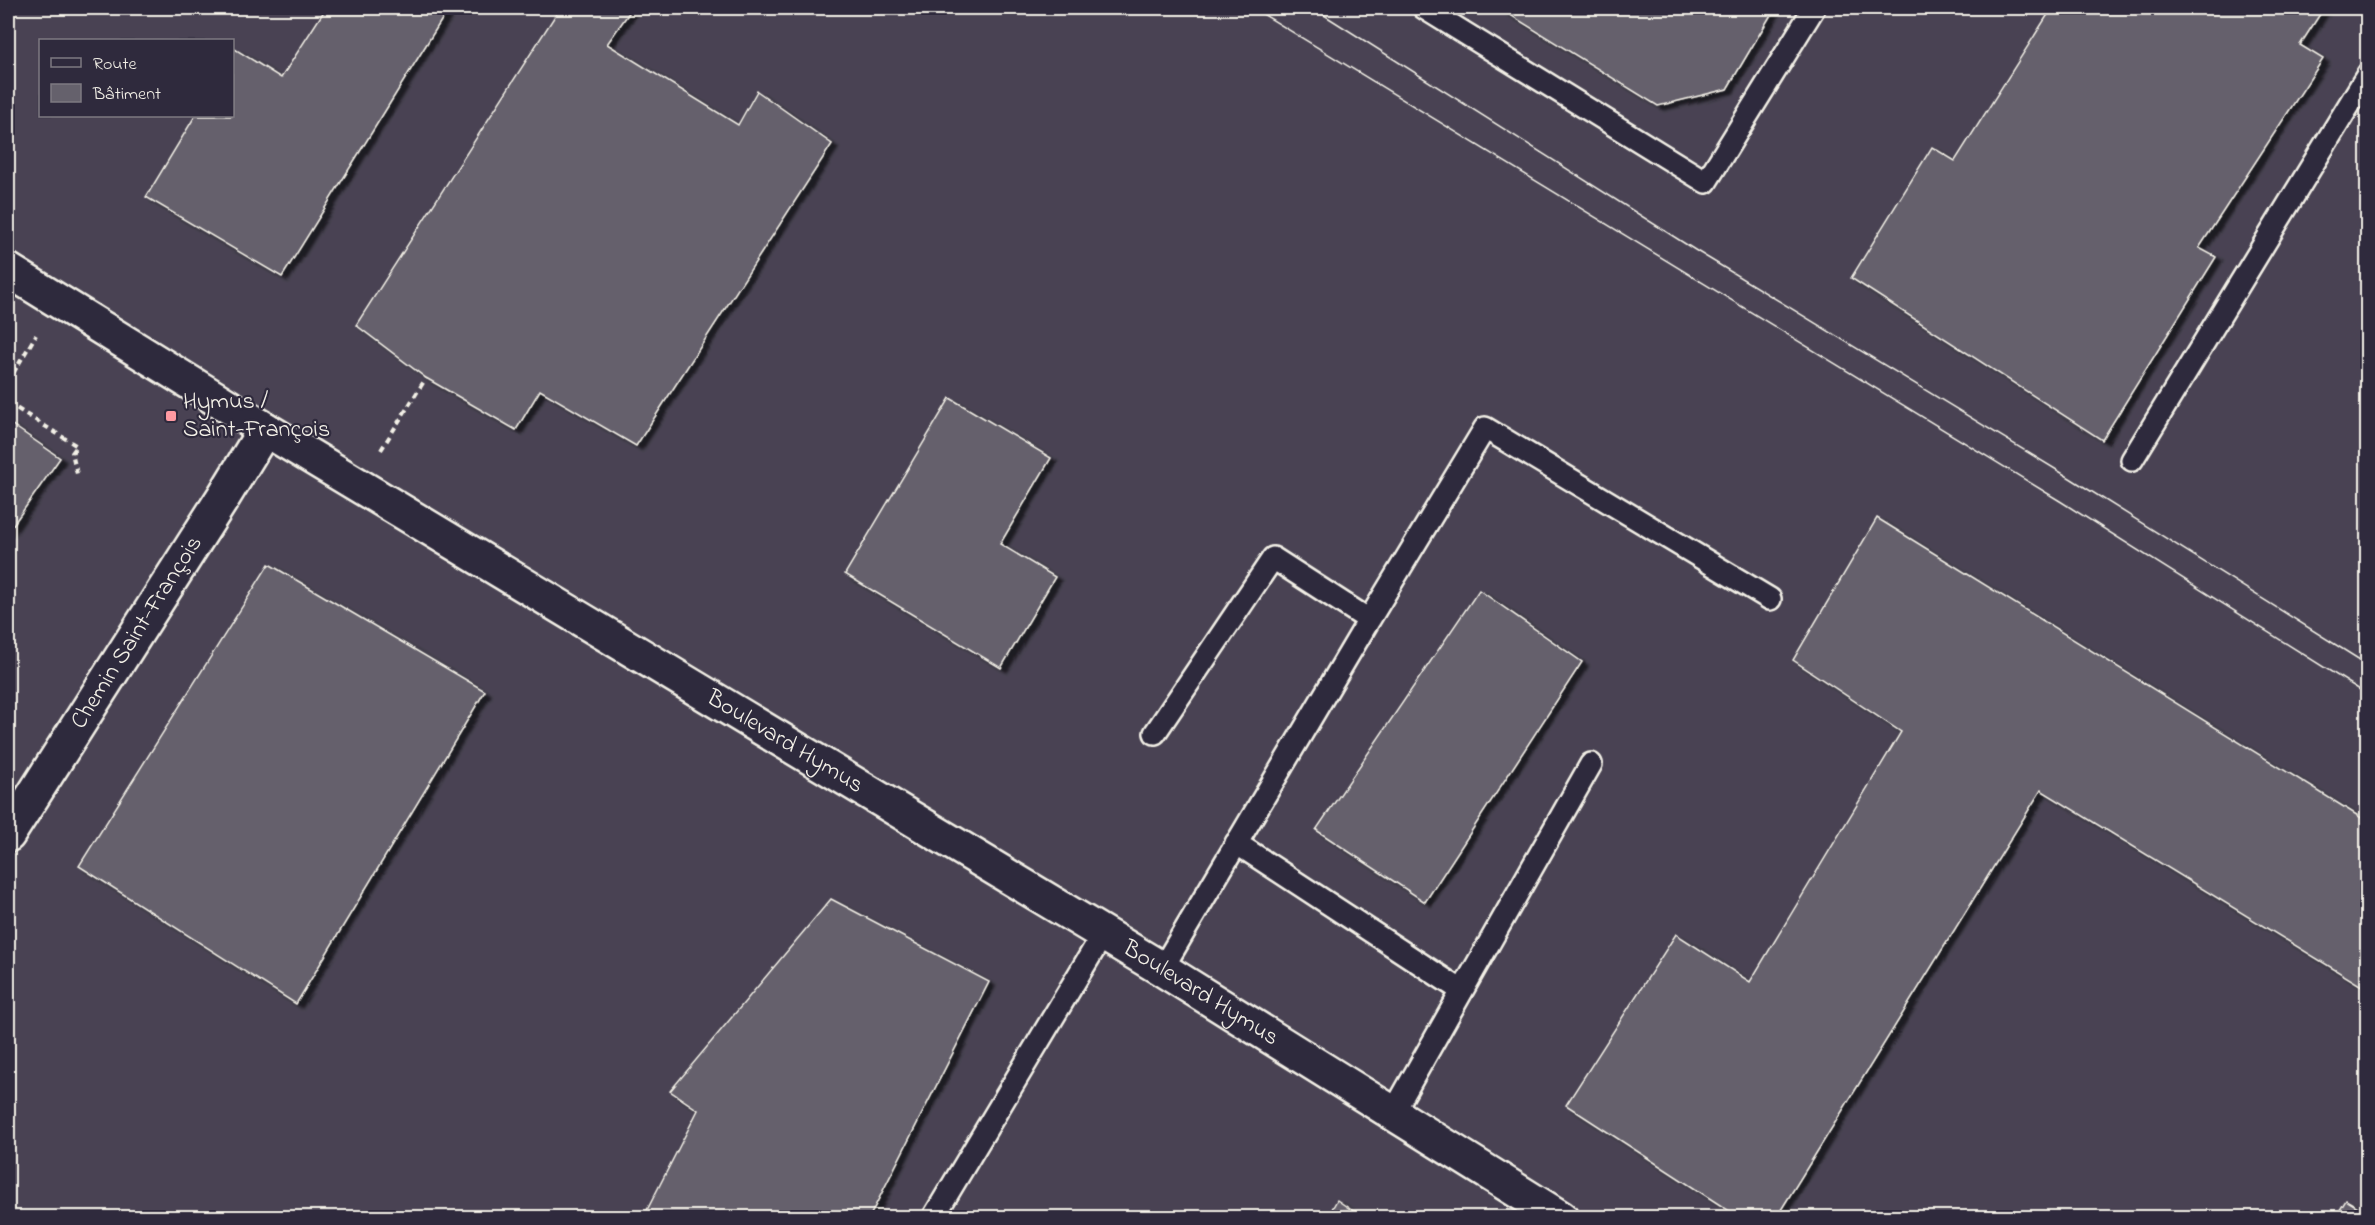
<svg xmlns="http://www.w3.org/2000/svg" width="2375" height="1225" font-family="'Indie Flower',sans-serif">
<defs>
<filter id="shadow"><feDropShadow dx="6" dy="4" stdDeviation="1.5" flood-color="#0009"/></filter>
</defs>
<rect width="100%" height="100%" fill="#3b3647"/>
<filter id="ink" filterUnits="userSpaceOnUse"><feTurbulence type="fractalNoise" baseFrequency=".0167" numOctaves="2"/><feDisplacementMap in="SourceGraphic" scale="12" xChannelSelector="R" yChannelSelector="G"/><feConvolveMatrix kernelMatrix="1 2 1 2 8 2 1 2 1" color-interpolation-filters="sRGB"/></filter>
<g filter="url(#ink)">
<path fill="#484352" fill-rule="evenodd" d="M8,8H2367V1217H8ZM40,40H232V116H40Z"/>
<path fill="#65616c" stroke="#f4f1e8" stroke-width="1.5" filter="url(#shadow)" d="M326,8H449L282,277L146,197L195,116H232V54L235,49L281,78Z
M560,8H628L631,10L607,44L738,125L757,91L832,144L636,446L540,390L516,430L426,378L356,325Z
M1499,8H1775L1727,89L1658,106Z
M2052,8H2324L2300,45L2323,59L2199,248L2216,257L2102,440L1851,278L1932,147L1955,161Z
M950,398L1051,458L1000,544L1055,577L1001,668L845,574Z
M8,422L60,458L8,532Z
M1877,518L2368,822V990L2041,790L1776,1218H1740L1566,1105L1676,934L1750,982L1901,732L1793,660Z
M269,564L485,691L296,1004L79,866Z
M1479,590L1582,662L1425,902L1316,830Z
M831,899L989,982L869,1218H834L826,1212L823,1218H643L698,1110L670,1091Z
M1337,1200L1363,1218H1327Z
M2346,1200L2368,1213V1218H2335Z"/>
<g fill="none" stroke-linecap="round" stroke-linejoin="round">
<g stroke="#f4f1e8" stroke-width="26">
<path id="lane" d="M1424,8L1706,182L1814,8
M2132,460L2368,74
M1369,620L1485,428L1770,599
M1155,733L1273,558L1369,620L1162,969
M1236,843L1462,991L1393,1113
M1462,991L1591,764
M933,1218L1103,934"/>
</g>
<g stroke="#f4f1e8" stroke-width="38">
<g id="street">
<path id="s1" d="M8,835L224,496L265,429"/>
</g>
</g>
<g stroke="#f4f1e8" stroke-width="38">
<g id="secondary">
<path id="s2" d="M8,270L265,429L1162,969L1561,1218"/>
</g>
</g>
<path stroke="#f4f1e8" stroke-width="4" stroke-dasharray="6 4.5" stroke-linecap="butt" d="M8,382L36,335
M8,403L77,446L72,453L77,474
M381,450L426,378"/>
<use href="#lane" stroke="#2f2a3d" stroke-width="21"/>
<use href="#street" stroke="#2f2a3d" stroke-width="33"/>
<use href="#secondary" stroke="#2f2a3d" stroke-width="33"/>
<path stroke="#f4f1e8" stroke-width="1.5" d="M1253,8L2060,501L2368,695
M1313,8L1695,250L2070,478L2368,665"/>
</g>
</g>
<rect fill="#ff9aa2" stroke="#2f2a3d" stroke-width="2" x="165" y="410" width="12" height="12" rx="3"/>
<g text-anchor="middle" dominant-baseline="central" stroke-width="4.5" stroke-linejoin="round" paint-order="stroke">
<g font-size="24" fill="#f4f1e8" stroke="#2f2a3d" text-anchor="start">
<text x="183" y="402">Hymus /<tspan x="183" dy="28">Saint-François</tspan></text>
</g>
<g font-size="24" fill="#f4f1e8" stroke="#2f2a3d">
<text stroke="none"><textPath href="#s1" startOffset="240">Chemin Saint-François</textPath></text>
<text stroke="none"><textPath href="#s2" startOffset="909">Boulevard Hymus</textPath></text>
<text stroke="none"><textPath href="#s2" startOffset="1395">Boulevard Hymus</textPath></text>
</g>
</g>
<rect width="2375" height="1225" fill="none" stroke="#2f2a3d" stroke-width="30"/>
<rect x="15" y="15" width="2345" height="1195" fill="none" stroke="#f4f1e8" stroke-width="2" filter="url(#ink)"/>
<rect x="39" y="39" width="195" height="78" fill="#2f2a3d" stroke="#7e7a81" stroke-width="1.5"/>
<rect x="51" y="58" width="30" height="9" fill="#2f2a3d" stroke="#7e7a81" stroke-width="1.5"/>
<text x="93" y="69" font-size="18" fill="#f4f1e8">Route</text>
<rect x="51" y="84" width="30" height="18" fill="#65616c" stroke="#7e7a81" stroke-width="1.5"/>
<text x="93" y="99" font-size="18" fill="#f4f1e8">Bâtiment</text>
</svg>
